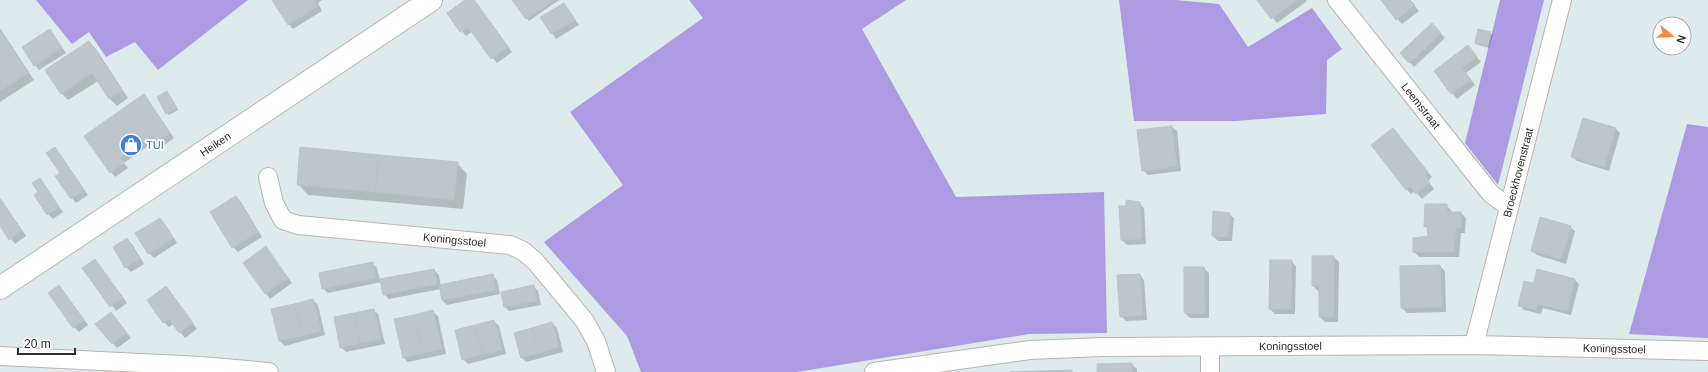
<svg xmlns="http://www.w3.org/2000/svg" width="1708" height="372" font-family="Arial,sans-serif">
<rect width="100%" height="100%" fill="#deebed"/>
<path fill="#ac9be3" d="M36,0H248L158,70L135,42L106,57L89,32L72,44Z
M689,0H906L862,29L956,197L1104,192L1107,333L1029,334L797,372H641L627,336L544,242L623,185L570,112L703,18Z
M1119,0H1175L1219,4L1248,47L1312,8L1342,49L1327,60L1326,114L1235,121H1134Z
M1500,0H1544L1498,185L1465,143Z
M1687,124L1708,127V338L1629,334Z"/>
<path fill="#0003" d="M274,0H322L318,3L322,11L293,29L289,24Z
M467,0H474L476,2L512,52L497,63L473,31L466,36L448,13Z
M514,0H559L529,21Z
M1259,0H1306L1307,1L1277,23Z
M1383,0H1410L1419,11L1402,24L1382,1Z
M564,4L579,25L556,39L541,17Z
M1432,24L1445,38L1414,67L1401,53Z
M0,28L34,80L0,102Z
M50,30L66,53L39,70L35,65Z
M1490,33L1493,35L1489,48L1478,45L1476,43Z
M89,42L96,49L128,98L117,106L110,99L98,81L68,100L62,94Z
M1468,46L1481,62L1466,73L1475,85L1457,99L1435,72Z
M167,92L178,110L169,115L167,113Z
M148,100L174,138L163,146L157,140L124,163L128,168L115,177L111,172Z
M1172,127L1177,131L1181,171L1148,175L1143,170Z
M1615,128L1620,133L1609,171L1577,161L1572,157Z
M1393,129L1432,177L1428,181L1434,189L1422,199L1415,191L1411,194L1406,189Z
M59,153L88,195L76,203L72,198L61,173Z
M457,163L467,174L463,209L308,195L298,184Z
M39,180L63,212L53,219L48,214L40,193Z
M236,197L241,202L262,237L238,252L233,247L211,213Z
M0,198L26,236L15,244L0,224Z
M1139,203L1144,208L1146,244L1127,245L1122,240Z
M1446,205L1451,210V213H1461L1466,218L1465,233H1461L1459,257H1419L1414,252V239L1429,237L1428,229L1425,226Z
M1229,214L1234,218L1232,241H1218L1213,236Z
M160,219L165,224L177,243L154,258L149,253Z
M1570,227L1575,231L1566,264L1537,255L1532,251Z
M127,240L132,244L144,264L131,272L126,267L114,247Z
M266,248L292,283L270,299L244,263Z
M1334,257L1339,262L1338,322H1325L1320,317V291H1318L1313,286Z
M95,260L127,303L116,311L84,268Z
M1291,261L1296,266L1295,314H1275L1270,309Z
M373,264L377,268L380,281L434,270L439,275L441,286L492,275L497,280L500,294L447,305L442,300L441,289L389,299L384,294L382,282L328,293L323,288Z
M1440,266L1445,271L1446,312L1407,313L1402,308Z
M1204,268L1209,273V318H1190L1185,313Z
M1140,275L1144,280L1147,320L1126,321L1121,316Z
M1574,279L1579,284L1571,315L1543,308L1541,314L1524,310L1519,305L1534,284Z
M59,286L88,325L79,332L74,327Z
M533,286L538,291L541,305L509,311L505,307Z
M170,292L197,329L185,338L173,324L169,327L164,322Z
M313,300L318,305L325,335L285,346L280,341L273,310Z
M373,310L378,314L385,344L346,352L341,347Z
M433,312L438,316L446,354L408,362L403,357Z
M115,318L131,338L117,348L97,324Z
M494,321L499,326L506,354L468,364L463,359Z
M552,323L557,328L563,352L526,362L522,358Z
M1132,364L1137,369V372H1098Z"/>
<path fill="#bdc6c9" stroke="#b7c5c9" d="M272,0H315L318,6L288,25Z
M465,0H474L508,47L491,59L468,27L460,32L447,13Z
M512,0H554L526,19Z
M1257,0H1297L1271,19Z
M1381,0H1410L1415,5L1396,20Z
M564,3L575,20L551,34L540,17Z
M1432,23L1441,33L1409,63L1400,53Z
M50,29L62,48L34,66L22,47Z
M1478,29L1491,32L1487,46L1475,43Z
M0,30L28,73L0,91Z
M89,41L122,91L109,99L92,73L61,94L45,70Z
M1468,45L1477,57L1462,68L1471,80L1451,94L1434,71Z
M167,91L177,108L166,114L157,97Z
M144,94L170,133L157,142L131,103Z
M131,103L153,135L136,146L114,115Z
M114,115L136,146L120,158L98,126Z
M1583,118L1616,128L1604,167L1571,157Z
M98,126L124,163L110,173L84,136Z
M1172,126L1177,166L1142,171L1137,130Z
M1393,128L1428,172L1424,175L1430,183L1416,194L1410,187L1406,190L1371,145Z
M55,147L84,190L71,199L55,176L60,173L46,153Z
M300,147L379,155L375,192L297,185Z
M379,155L458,162L454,200L375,192Z
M40,178L59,207L47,215L34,195L38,192L32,183Z
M236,196L247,214L221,230L210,212Z
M0,199L22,231L9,240L0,226Z
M1126,200L1140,202L1142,239L1121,240L1119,206H1126Z
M1425,204H1447V212H1461V228H1456L1454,252H1413V238L1428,236L1427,226L1424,227Z
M1213,211L1230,213L1228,237L1212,236Z
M247,214L258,232L232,248L221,230Z
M1540,217L1571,226L1561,259L1531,251Z
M160,218L173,238L161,246L149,225Z
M149,225L161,246L148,254L135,233Z
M127,238L140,259L125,268L113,247Z
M266,246L276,261L253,277L243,263Z
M1312,256H1334V317H1319V286H1312Z
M95,259L123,298L110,307L82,268Z
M1270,260H1292L1291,309H1269Z
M276,261L288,278L265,294L253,277Z
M373,262L376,278L322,289L319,273Z
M1440,265L1442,307L1401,308L1400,266Z
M1184,267H1204L1205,313H1184Z
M434,269L437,284L383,295L380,279Z
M1537,269L1575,279L1567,311L1538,304L1536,310L1518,306L1524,281L1534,283Z
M493,274L496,290L442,300L439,285Z
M1140,274L1143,315L1120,317L1117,275Z
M59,285L84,320L73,328L48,293Z
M534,285L537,301L504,307L501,292Z
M166,286L193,323L179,333L169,319L163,323L147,300Z
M313,299L321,331L302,336L294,304Z
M294,304L302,336L279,341L271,309Z
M374,309L381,339L360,343L354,313Z
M433,310L442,349L423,353L414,315Z
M111,312L127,333L112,344L95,324Z
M354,313L360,343L340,348L334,317Z
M414,315L423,353L403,358L394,319Z
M494,320L502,350L483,354L475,325Z
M552,322L559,347L539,353L532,328Z
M475,325L483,354L462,360L455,330Z
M532,328L539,353L521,358L514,333Z
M1132,363V372H1097V364Z
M1072,370V372H1010Z"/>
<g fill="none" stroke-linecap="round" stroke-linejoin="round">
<g stroke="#bbb4ae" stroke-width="20">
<g id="minor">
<path id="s1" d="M1337,0L1491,194L1509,207"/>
<path id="s2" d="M268,177L274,203L283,220L298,225L510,245L523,251L535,261L584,320L596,341L606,372"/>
<path id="s3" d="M1474,345L1562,0"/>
<path d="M1210,347V372"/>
<path d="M0,356L201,366L269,372"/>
<path id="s4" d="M874,372L1030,350L1102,347L1474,345L1708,351"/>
</g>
</g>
<g stroke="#bbb4ae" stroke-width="24">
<g id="secondary">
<path id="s5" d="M0,288L431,0"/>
</g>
</g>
<use href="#minor" stroke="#fff" stroke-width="18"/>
<use href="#secondary" stroke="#fff" stroke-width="22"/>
</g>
<defs>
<g id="shop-disc" transform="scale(1.15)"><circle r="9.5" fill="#3f7fe0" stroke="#fff"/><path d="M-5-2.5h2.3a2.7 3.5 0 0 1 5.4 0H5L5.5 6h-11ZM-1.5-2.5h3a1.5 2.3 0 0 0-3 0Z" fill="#fff"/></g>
</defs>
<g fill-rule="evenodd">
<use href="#shop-disc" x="131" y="145"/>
</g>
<g text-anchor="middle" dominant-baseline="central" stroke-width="3.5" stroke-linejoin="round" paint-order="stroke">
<g font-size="11" fill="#2b2b2b" stroke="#fff">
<text stroke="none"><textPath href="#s1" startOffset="135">Leemstraat</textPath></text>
<text stroke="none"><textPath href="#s5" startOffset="259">Heiken</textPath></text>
<text stroke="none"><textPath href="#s3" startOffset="178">Broeckhovenstraat</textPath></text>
<text stroke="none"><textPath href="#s2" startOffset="219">Koningsstoel</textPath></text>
<text stroke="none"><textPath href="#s4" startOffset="418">Koningsstoel</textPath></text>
<text stroke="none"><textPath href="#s4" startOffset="742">Koningsstoel</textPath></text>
</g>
<g font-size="11" fill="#366cbe" stroke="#fff" text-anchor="start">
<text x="146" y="145">TUI</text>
</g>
</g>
<g transform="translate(1672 36) rotate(109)"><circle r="19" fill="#ffffff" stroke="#aaaaaa"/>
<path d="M0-3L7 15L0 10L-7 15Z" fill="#f9893f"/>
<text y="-6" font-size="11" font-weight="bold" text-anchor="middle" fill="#2b2b2b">N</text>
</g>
<path d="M18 348v6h57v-6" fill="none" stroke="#2b2b2b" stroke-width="2"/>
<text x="24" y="348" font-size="12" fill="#2b2b2b" stroke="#ffffff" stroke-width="3" paint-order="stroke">20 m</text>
</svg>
